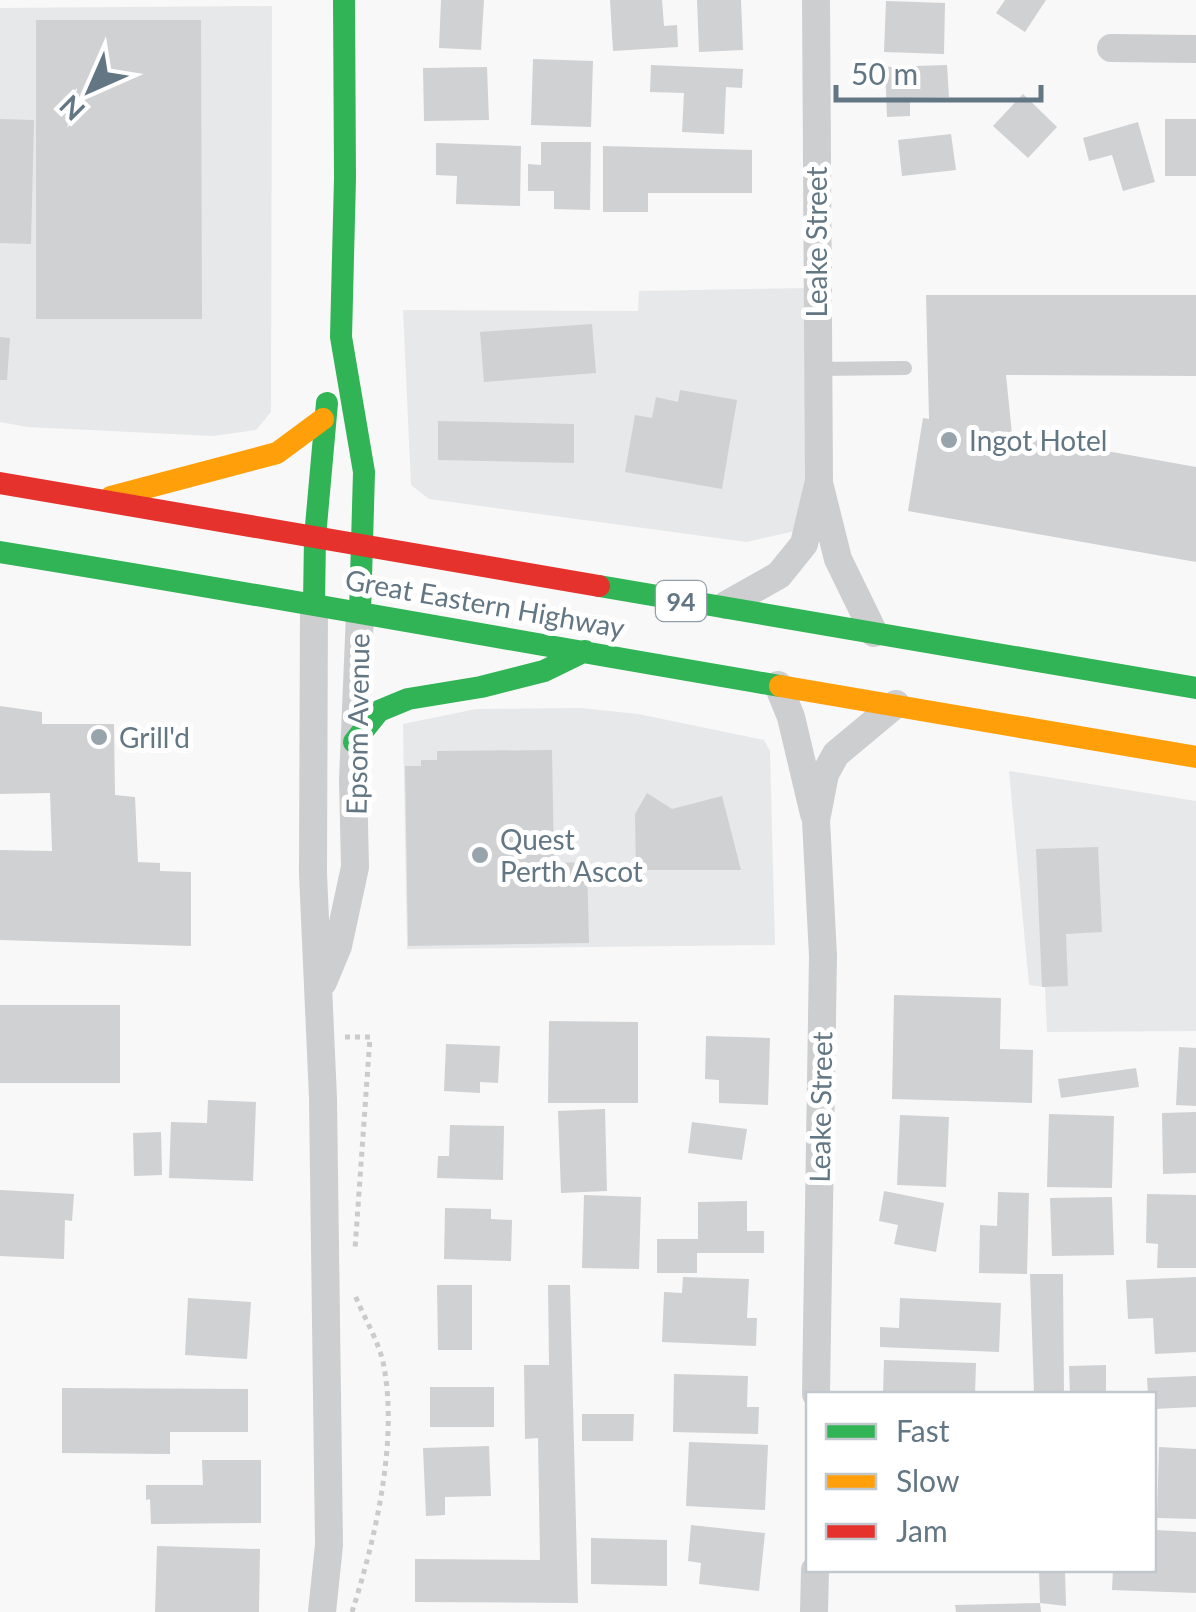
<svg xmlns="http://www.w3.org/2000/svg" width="1196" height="1612" font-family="Lato,sans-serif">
<rect width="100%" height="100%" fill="#f8f8f8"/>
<path fill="#e7e8e9" d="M272,6L271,412L256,430L213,436L27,427L0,422V8Z
M812,288L830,523L747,542L429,499L411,485L403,310L638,311L639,291Z
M581,708L638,714L764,740L770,751L775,945L407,949L403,724L476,709Z
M1009,771L1196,801V1031L1047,1032L1045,987L1029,985Z"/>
<path fill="#cfd1d3" d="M441,0H484L481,50L439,48Z
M610,0H662L664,26L677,25L678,47L613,51Z
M697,0H741L743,50L699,52Z
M1005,0H1046L1025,32L996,13Z
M886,1L945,3L944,54L884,52Z
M36,20H201L202,319H36Z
M533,59L593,61L591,127L531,125Z
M651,65L743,69L742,88L726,87L724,134L682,132L684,93L650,92Z
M947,65L949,97L910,98V116L887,117L885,67Z
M487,67L489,120L424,121L423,68Z
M1023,94L1057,127L1028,158L993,126Z
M0,119L34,120L31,244L0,243Z
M1165,119H1196V176H1165Z
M1138,122L1155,182L1123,191L1112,155L1089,161L1083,138Z
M951,134L956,170L902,176L898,140Z
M541,142H591L590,210L554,209V191H528V164L541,165Z
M436,143L521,146L520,206L456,204L457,176L436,175Z
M603,146L752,150V193H648V212H603Z
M926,295H1196V376L1006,375L1012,434L1196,467V562L908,511L923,418L929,419Z
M592,324L596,373L484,382L480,332Z
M0,337L10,338L7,380H0Z
M680,390L737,400L722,489L625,472L635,415L652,418L656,397L678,402Z
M438,421L574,424V463L438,460Z
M0,706L42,712V724H114L115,795L135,797L138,862L160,863V871L191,872V946L0,940V850L52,851L50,793L0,794Z
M552,750L554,863L587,862L589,943L408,946L405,766H421V760H437V751Z
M647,793L672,809L722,796L741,870H636L635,814Z
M1098,847L1102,932L1066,934L1068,986L1042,987L1036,849Z
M894,995L1001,998L1000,1049L1033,1050L1032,1103L892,1099Z
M0,1005H120V1083H0Z
M549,1021L638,1022V1103H548Z
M706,1036L770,1038L768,1105L719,1103V1080L705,1079Z
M446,1044L500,1046L498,1083L480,1082V1093L444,1091Z
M1179,1047L1196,1048V1106L1176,1105Z
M1136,1068L1139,1087L1061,1098L1058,1079Z
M208,1100L256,1102L253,1181L169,1178L171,1122L207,1123Z
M605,1109L607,1191L561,1193L558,1111Z
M1196,1112V1173L1163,1174L1162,1113Z
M1049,1114L1114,1116L1112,1188L1047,1187Z
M900,1115L949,1117L946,1187L897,1185Z
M692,1122L747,1129L742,1160L688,1153Z
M450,1125L504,1126L503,1180L437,1178L438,1156H449Z
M161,1132L162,1175L134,1176L133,1133Z
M0,1190L74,1194L72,1221L65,1220L64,1259L0,1256Z
M884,1191L944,1203L936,1252L894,1244L898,1225L879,1221Z
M998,1192L1029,1193L1027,1274L979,1273L980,1225L997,1226Z
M1147,1194L1196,1195V1268H1157L1158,1244L1146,1243Z
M584,1195L641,1197L639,1269L582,1268Z
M1112,1197L1114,1255L1052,1256L1050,1198Z
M747,1201V1231H764V1253H697V1273H657V1239H698V1202Z
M445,1208L491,1209V1219L512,1220L511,1261L444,1259Z
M1030,1274H1063L1064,1394H1034Z
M683,1277L749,1279L747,1318H757L756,1346L662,1342L664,1292L682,1293Z
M1196,1277V1352L1155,1354L1153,1318L1128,1319L1126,1280Z
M437,1285H472V1350H438Z
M548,1285H570L578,1603L415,1602V1559L540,1560L538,1438L525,1439L524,1365H549Z
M188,1298L251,1302L247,1359L185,1355Z
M900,1298L1001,1303L999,1352L880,1347V1327L899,1328Z
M884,1360L976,1363L975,1394H883Z
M1106,1365V1394H1070L1069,1366Z
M674,1374L748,1376L747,1407H759L758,1434L673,1432Z
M1196,1376V1407L1154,1409V1394H1148L1147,1378Z
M430,1387H494V1427H430Z
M62,1388L248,1389V1432H170V1454L62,1453Z
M582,1414H634L633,1441H582Z
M689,1442L768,1445L765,1510L686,1506Z
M489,1446L491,1496L445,1497V1515L426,1516L423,1448Z
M1159,1447L1196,1449V1519L1157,1518Z
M202,1460H261V1523L151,1524L150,1499L146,1500V1485H203Z
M691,1525L765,1533L759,1591L699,1584L701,1563L688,1561Z
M1155,1530L1196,1532V1593L1112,1590L1113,1570H1154Z
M591,1538L667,1540V1586L591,1584Z
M157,1546L260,1549L259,1612H155Z
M1039,1570H1065L1066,1606L1040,1603L1041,1612H956L955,1605L1040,1603Z"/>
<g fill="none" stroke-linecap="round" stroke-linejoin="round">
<path stroke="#cacbcc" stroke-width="5" stroke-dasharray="5 5" stroke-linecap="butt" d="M345,1037H370L355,1249
M352,1612C375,1540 398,1443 384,1367C380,1343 364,1318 355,1295"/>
<path stroke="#cdcecf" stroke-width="14" d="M816,369L905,368"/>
<path stroke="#cdcecf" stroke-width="28" d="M816,0L819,483L838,559L874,633
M1111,48L1196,49
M314,603L313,874L323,1098L329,1545L322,1612
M726,605L779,575L804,544L818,485
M778,685L791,717L814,814
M323,982L338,946L355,867L353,780L360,613
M816,1394L823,956L816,820L825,774L836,754L896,704
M814,1612L815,1570"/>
<path stroke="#30b455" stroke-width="22" d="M344,0L345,178L341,337L364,472L360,613
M0,552C260,594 520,642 780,686
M599,586L1196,688
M314,603L315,537L327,403
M354,742L379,711L408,699L481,687L544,671L585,651"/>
<path stroke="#ff9f0a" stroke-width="22" d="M111,497L277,453L323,419
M780,686L1196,757"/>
<path stroke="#e5322d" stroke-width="22" d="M0,483L599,586"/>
</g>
<g fill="#97a4ac" stroke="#fff" stroke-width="4">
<circle cx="949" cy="440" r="10"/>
<circle cx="99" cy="737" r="10"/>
<circle cx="480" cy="855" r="10"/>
</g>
<g text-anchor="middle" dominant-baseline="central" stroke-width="10" stroke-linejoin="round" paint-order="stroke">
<rect fill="#fff" stroke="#929fa8" stroke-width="2.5" x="656" y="581" width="50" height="40" rx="8"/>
<g font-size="25" font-weight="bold" fill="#637683">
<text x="681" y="601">94</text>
</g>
<g font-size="28" fill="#637683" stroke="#fff">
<text transform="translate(816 242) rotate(-90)">Leake Street</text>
<text transform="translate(485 603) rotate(10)">Great Eastern Highway</text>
<text transform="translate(357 724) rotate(-89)">Epsom Avenue</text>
<text transform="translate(820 1107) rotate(-89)">Leake Street</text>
</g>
<g font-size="28" fill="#637683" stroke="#fff" text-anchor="start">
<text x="969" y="440">Ingot Hotel</text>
<text x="119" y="737">Grill'd</text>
<text x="500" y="839">Quest<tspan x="500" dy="32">Perth Ascot</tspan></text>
</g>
</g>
<rect x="806" y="1392" width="350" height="180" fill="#ffffff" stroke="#c1c8cd" stroke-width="2.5"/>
<rect x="826" y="1424" width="50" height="15" fill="#30b455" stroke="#c1c8cd" stroke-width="2.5"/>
<text x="896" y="1442" font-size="30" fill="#637683">Fast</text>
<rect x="826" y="1474" width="50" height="15" fill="#ff9f0a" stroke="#c1c8cd" stroke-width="2.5"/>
<text x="896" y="1492" font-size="30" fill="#637683">Slow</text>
<rect x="826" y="1524" width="50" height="15" fill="#e5322d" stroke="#c1c8cd" stroke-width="2.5"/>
<text x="896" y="1542" font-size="30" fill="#637683">Jam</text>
<g transform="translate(90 90) rotate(225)" stroke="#ffffff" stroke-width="8" paint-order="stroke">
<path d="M0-8L18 38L0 25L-18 38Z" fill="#637683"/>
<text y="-15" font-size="28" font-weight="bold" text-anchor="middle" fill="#637683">N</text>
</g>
<path d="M836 85v15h205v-15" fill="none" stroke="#637683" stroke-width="5"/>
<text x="851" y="85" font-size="30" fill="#637683" stroke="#ffffff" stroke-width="8" paint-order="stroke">50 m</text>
</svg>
